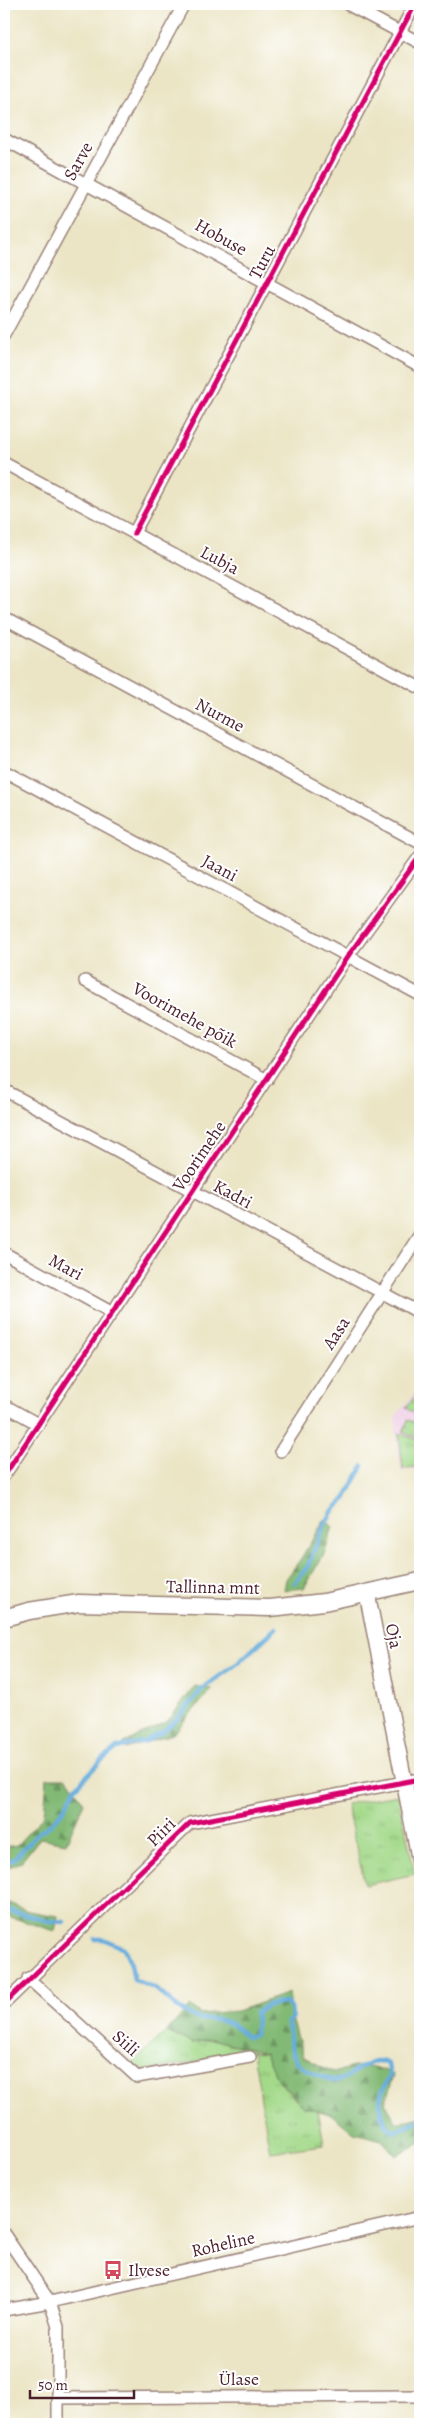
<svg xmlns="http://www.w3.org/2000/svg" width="424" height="2428" font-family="Alegreya,serif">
<defs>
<pattern id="grass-tufts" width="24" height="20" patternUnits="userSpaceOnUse" patternTransform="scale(1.25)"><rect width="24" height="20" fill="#a3d989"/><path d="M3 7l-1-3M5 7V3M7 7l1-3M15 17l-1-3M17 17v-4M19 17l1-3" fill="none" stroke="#8eba76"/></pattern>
<pattern id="forest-firs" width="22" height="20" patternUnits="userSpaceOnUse" patternTransform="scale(1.25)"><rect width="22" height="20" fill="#82b975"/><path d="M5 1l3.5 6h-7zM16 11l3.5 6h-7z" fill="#6c9660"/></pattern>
<pattern id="park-dots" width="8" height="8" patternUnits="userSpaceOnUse" patternTransform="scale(1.25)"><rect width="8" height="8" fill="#a3d989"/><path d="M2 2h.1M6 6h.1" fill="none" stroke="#8eba76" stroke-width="1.8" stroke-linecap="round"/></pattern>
</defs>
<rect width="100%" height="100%" fill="#fff"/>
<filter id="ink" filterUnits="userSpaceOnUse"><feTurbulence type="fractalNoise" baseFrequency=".02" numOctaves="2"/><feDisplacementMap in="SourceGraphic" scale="10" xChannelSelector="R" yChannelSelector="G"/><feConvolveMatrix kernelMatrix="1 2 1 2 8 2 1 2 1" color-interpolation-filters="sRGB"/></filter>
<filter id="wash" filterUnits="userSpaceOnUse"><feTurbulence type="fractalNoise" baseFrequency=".0096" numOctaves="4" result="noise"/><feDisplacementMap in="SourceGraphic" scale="20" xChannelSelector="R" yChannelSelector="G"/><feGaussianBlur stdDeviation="1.12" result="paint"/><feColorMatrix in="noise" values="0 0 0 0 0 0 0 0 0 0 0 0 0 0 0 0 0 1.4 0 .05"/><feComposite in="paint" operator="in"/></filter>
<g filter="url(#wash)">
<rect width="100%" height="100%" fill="#ebe5c5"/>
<path fill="#efd0e6" d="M420,1387V1468L401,1471L395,1417Z"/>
<path fill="url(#grass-tufts)" stroke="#767c5a" d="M399,1433L420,1441V1466L403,1469Z
M398,1795L415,1874L365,1885L346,1804Z
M166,2032L193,2043L212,2039L249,2049L253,2052L265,2053C275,2078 291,2103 318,2110L324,2145L270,2152L253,2052L142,2071L132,2063Z"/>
<path fill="url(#forest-firs)" stroke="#666c50" d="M325,1519L333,1527L324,1554L304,1588L284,1590L286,1579L302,1557Z
M195,1686L212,1689L173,1734L126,1749L124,1743L168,1721Z
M47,1778H67L84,1803L66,1843L40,1838L21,1862L4,1869V1847L17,1845L44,1815Z
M4,1901L28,1911L58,1916L55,1931L7,1916L4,1917Z
M289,1993L293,2022L304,2057L334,2073C358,2064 371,2063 394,2075L385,2103L397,2123L420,2117V2142L396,2156L382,2140L354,2133L331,2114L304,2107L275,2076L265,2053L212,2039L193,2043L166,2032L190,2006L201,2014L237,2011Z"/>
<path fill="url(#park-dots)" stroke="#767c5a" d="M419,1392L420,1406L413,1413L406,1407Z
M408,1420L420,1424V1439L403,1432Z"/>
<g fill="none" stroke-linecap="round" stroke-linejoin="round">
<path stroke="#67addd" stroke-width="4.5" d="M295,1583L308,1566L323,1528L332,1512L345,1499L363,1466
M4,1861L13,1860L39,1832L50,1825L64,1809L76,1787L102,1760L117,1748L146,1741L163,1731L177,1719L203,1688L238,1663L276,1628
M4,1909L49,1921L64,1922
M95,1939H103L124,1948L131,1964L134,1980L156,1989L178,2008L198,2019L220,2020L232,2024L247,2037L255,2035L256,2013L267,2005L286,2003L291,2008L292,2018L288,2022C289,2034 290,2049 296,2060C301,2069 330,2083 340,2080C357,2074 370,2053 388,2064L390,2077C376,2095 376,2118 394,2132L420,2120"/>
</g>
</g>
<g filter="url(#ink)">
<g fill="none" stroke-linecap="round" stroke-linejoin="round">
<g stroke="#9a8278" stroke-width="14">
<path id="minor" d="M347,4L420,43
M4,139L420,367
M4,335L184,4
M4,463L420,688
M134,533L415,4
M4,618L420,843
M4,771L420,995
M85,981L267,1080
M4,1090L420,1313
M4,1253L111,1312
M4,1405L38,1424
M281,1451L420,1234
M4,1476L348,956L420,856
M28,1978L137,2077L250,2057
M4,2004L190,1823L420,1779
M4,2234L50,2302L58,2327V2424
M4,2310L50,2302L420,2217
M58,2398L420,2396"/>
</g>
<g stroke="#9a8278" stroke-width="18">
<path id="tertiary" d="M367,1593L420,1862"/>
</g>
<g stroke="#9a8278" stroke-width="19">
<path id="secondary" d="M4,1618L29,1611L79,1603L270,1608L324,1602L420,1581"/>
</g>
<use href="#minor" stroke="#fff" stroke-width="11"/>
<use href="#tertiary" stroke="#fff" stroke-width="15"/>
<use href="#secondary" stroke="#fff" stroke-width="16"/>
<g stroke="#fff" stroke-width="8">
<path id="cycleway" d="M134,533L415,4
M4,1476L348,956L420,856
M4,2004L190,1823L420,1779"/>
</g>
<use href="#cycleway" stroke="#d6006c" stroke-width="5"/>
</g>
</g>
<defs>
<g id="bus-bare" transform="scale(1.5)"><path d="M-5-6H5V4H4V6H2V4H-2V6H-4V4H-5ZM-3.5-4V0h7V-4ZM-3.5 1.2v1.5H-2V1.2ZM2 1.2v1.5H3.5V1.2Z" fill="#d1495b" stroke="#fff" stroke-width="2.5" paint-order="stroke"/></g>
</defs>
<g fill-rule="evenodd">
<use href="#bus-bare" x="113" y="2270"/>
</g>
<g text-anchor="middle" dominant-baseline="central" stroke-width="4" stroke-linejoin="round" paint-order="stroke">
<g font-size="18" fill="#4a1f2b" stroke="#fff">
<text transform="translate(78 161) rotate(-61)">Sarve</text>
<text transform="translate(221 237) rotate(29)">Hobuse</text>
<text transform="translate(262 262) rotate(-62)">Turu</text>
<text transform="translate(220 560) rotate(28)">Lubja</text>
<text transform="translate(220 715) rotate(28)">Nurme</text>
<text transform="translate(220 868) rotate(28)">Jaani</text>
<text transform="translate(185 1015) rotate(29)">Voorimehe põik</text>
<text transform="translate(199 1156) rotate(-56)">Voorimehe</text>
<text transform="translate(233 1194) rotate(28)">Kadri</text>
<text transform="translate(66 1267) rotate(29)">Mari</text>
<text transform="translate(336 1333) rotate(-57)">Aasa</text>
<text transform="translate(213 1587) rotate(1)">Tallinna mnt</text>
<text transform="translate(394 1636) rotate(79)">Oja</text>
<text transform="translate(161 1832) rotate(-45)">Piiri</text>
<text transform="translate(126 2043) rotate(42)">Siili</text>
<text transform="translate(223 2244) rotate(-13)">Roheline</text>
<text x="239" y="2379">Ülase</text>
</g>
<g font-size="18" fill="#4a1f2b" stroke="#fff" text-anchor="start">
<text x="128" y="2270">Ilvese</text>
</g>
</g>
<rect width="424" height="2428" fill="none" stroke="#fff" stroke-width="20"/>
<path d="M30 2390v8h104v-8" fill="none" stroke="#4a1f2b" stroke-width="2.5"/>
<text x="38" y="2390" font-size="15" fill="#4a1f2b" stroke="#ffffff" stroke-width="4" paint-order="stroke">50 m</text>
</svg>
